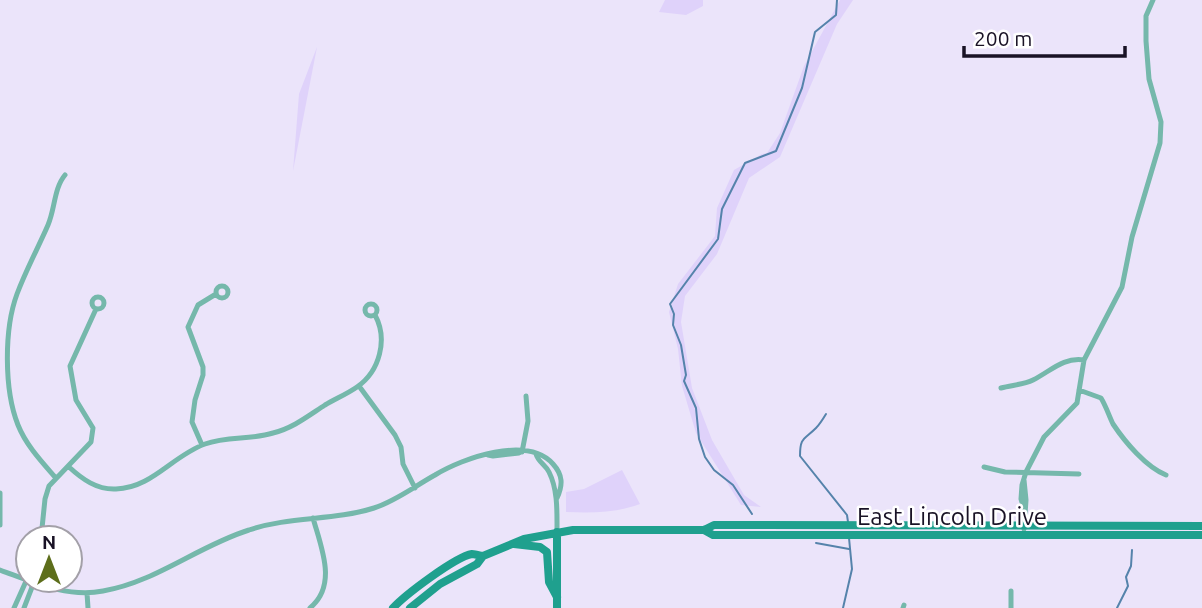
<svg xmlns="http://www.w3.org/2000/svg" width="1202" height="608" font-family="Ubuntu,sans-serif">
<rect width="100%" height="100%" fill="#ebe4fa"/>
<path fill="#dfd2fa" d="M665,0H703V6L686,15L659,12Z
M840,0H853L837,24L780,157L749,178L717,254L685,296L681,322L692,388L712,440L744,495L761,507L741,505L696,433L682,386L678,349L669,312L678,284L715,236L717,208L734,170L762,154L767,153L780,133L804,66Z
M317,47L293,171L299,94Z
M622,470L640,504C615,513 593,513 566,512V492L584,489Z"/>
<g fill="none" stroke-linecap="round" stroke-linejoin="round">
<path stroke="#5583ab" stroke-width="2" d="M826,414C823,419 820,424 816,428C804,440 800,437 800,456L847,515L848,522
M752,514L733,485L714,470L705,457L699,439L696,408L684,381L686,375L681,345L673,325L674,314L670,304L718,239L722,209L745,163L776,151L802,88L815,32L836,15L837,0
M816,543L849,549
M843,608L852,569L849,538
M1117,608L1128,586L1126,577L1131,566L1132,550"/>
<path stroke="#75b8ab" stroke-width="5" d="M216 292a6 6 0 1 1 12 0a6 6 0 1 1-12 0Z
M92 303a6 6 0 1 1 12 0a6 6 0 1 1-12 0Z
M365 310a6 6 0 1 1 12 0a6 6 0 1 1-12 0Z
M359,386L395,435L401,447L403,464L415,488
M1001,388C1011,385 1023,385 1033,380C1051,371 1063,357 1084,360
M1079,390L1101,398C1106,406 1109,416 1113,424C1125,442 1146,467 1166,475
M202,445L192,422L195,400L203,375V367L188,327L198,305L216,294
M522,452L528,421L526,396
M536,454C538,462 545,464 549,472C558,490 557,512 557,532
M488,455L493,456L519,453
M69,467C82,479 97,490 116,489C152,488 172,456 205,444C227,436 251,440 273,433C293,428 308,416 325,405C335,399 347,394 357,387C380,371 388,339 375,315
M984,467L1005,472L1079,474
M55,477C41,461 26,445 18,425C4,390 4,329 17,294C26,270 38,248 48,225C55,209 54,188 65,175
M0,493V525
M1024,509L1021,499L1022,485L1026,472L1044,437L1077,403L1084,360L1122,287L1132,237L1160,143L1161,122L1149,79L1146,41V16L1153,0
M1024,529L1026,500L1024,480
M41,538L45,499L49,486L91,442L93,428L76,400L70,366L96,309
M0,570C33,582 67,598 103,591C156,582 198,546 249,530C290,516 333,521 374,508C396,501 415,486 435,475C463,458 527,435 553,464C563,475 563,485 557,498
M87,593L88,608
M14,608L27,579
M24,608L34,582
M310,608C338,585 321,547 313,518
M903,608L904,605
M1011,608V591"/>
<path stroke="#1fa08e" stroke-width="8" d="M704,530L713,535H1202
M514,544L540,547L547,552L549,582L557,597
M393,608C405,595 455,557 472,554C473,554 482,556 483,556
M410,608L440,584L477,564L483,556L524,539L573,530H704L714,525L1202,526
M557,608V532"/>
</g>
<g text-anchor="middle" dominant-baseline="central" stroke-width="5" stroke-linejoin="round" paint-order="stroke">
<g font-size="24" fill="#191225" stroke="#fff">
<text x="952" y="516">East Lincoln Drive</text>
</g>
</g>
<g transform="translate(49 559)"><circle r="33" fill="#ffffff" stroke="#a3a0a8" stroke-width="2"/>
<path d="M0-5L12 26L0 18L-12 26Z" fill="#5d6e1b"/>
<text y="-10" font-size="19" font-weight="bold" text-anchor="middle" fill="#191225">N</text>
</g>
<path d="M964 46v10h161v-10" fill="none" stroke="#191225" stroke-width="3.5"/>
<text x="974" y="46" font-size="21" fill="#191225" stroke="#ffffff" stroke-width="5" paint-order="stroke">200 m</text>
</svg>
